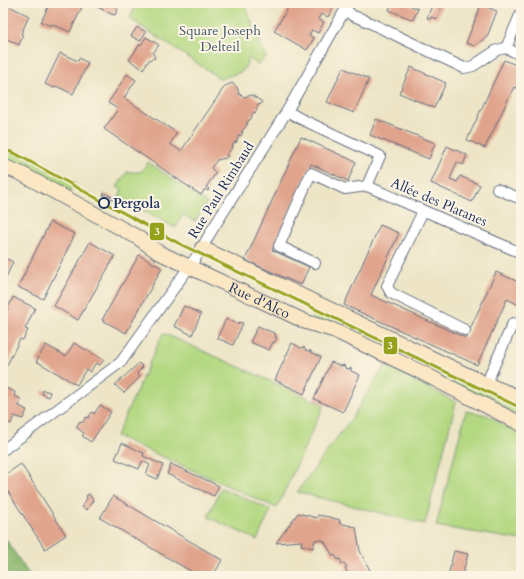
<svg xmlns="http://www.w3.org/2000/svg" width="524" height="579" font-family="Cardo,serif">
<rect width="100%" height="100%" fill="#fcf5e5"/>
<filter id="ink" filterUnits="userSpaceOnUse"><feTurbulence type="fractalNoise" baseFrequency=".025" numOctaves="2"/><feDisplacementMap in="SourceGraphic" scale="8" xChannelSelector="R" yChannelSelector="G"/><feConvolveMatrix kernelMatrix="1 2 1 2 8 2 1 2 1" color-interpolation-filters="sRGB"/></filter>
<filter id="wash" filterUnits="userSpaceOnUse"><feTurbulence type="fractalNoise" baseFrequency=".012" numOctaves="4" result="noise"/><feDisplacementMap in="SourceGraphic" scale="16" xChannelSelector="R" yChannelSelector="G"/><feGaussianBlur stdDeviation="0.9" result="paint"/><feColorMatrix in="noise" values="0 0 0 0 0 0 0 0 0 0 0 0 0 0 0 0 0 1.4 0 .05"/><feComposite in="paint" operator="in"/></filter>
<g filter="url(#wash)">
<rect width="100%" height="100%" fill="#ede5c6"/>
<path fill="#b3d881" stroke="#678470" d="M136,3H244L266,57L258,65L249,58L243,71L221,79L130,19Z
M3,146L34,161L75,183L70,192L19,166L3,159Z
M148,162L207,203L195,221L183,215L175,228L119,197L122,190L117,187L127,172H141Z
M319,307L521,402V418L310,321Z
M163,333L324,405L277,508L116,436Z
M385,365L456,402L425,524L297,492L353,416Z
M466,411L487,415L521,435V540L436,526Z
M221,488L271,510L257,540L208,517Z"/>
<path fill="#8eb86f" stroke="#547466" d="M3,535L30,576H3Z"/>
<g id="blocks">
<path fill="#e0a38b" d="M3,3L29,16L21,34L23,35L19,45L3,37Z
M50,3H84L70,32L52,24L51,26L41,22Z
M97,3H117L115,8L118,9L115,15L111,14L96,6Z
M291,3H329L328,5L333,8L328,17L321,14L318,19L324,22L318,33L312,30L309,35L314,38L307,50L274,31Z
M392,3H405L418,9L413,20L389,10Z
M433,3H443L437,19L431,17L430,19L427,18Z
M481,5L497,11L487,37L474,46L466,43Z
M137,27L146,32L140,41L131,36Z
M146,37L159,45L153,53L155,58L149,60L143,69L129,60L140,44L141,45Z
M60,53L78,61L79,58L88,63L73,94L56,86L54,88L45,84Z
M504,60L521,67V90L514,87L485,148L467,140Z
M411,67L446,83L434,108L399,93Z
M343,68L369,79L354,113L327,102Z
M127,74L136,80L124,98L177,133L170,144L181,151L225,86L232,83L237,87L239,94L244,97L252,95L262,102L260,105L259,104L256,109L257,110L255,113L254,112L251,116L252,117L250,120H249L246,124H248L241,132H243L241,136L239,135L236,143L235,142L232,146L233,147L226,155L228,156L226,158L217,160L211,168L216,173L206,187L209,189L208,191L205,189L201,195L104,129L118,109L108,103Z
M376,119L435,143L429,159L370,135Z
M301,137L356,162L348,181L311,164L272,250L309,267L301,285L245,260Z
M447,146L467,155L463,165L457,162L450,179L457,182L460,176L480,185L472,202L431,183Z
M3,189L7,191L3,198Z
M104,193L114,198L113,200L103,195Z
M125,204L136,210L134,212L124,206Z
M50,222L75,234L43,299L18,287Z
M380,225L399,233L371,295L466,338L496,272L521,283V306L507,299L477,365L344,305Z
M90,242L115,256L78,320L54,306Z
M139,255L162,268L126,333L102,320Z
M3,257L13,262L3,284Z
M13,297L35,308L25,329L28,330L23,340L20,339L5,369L3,367V319Z
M184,306L201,314L192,335L174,326Z
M226,319L238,324L239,322L243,323L233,345L217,338Z
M258,326L276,334L275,337L277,338L274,343L273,342L269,350L250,342Z
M74,343L104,360L100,365L96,363L90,372L86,369L77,385L36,361L46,345L66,356Z
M292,343L301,348L304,347L305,349L308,351L310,350L311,352L321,357L304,394L275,380Z
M331,362L341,366L344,365L345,368L348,369L351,368V371L360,375L343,412L314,399Z
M139,363L143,367L137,373L140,377L124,393L115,385Z
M3,387L15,392L14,396L21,399L19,406L27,410L23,419L14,416L11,424L3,420Z
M43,390L50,392L49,397L42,394Z
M100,405L111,412L91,442L82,436L84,433L76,427L80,421L82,423L86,417L88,418L92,412L94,414Z
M122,443L144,453L143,456L163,465L157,479L146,474L150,465L142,461L139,469L115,459Z
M21,464L66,535L45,549L3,484V476Z
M171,464L219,486L214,496L167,474Z
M89,494L93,500L87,510L82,507L87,498L86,496Z
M113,496L222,560L213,576H199L100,518Z
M298,513L317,518L318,515L329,517L340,520L339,523L356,527L360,551L373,576H347V575L348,574L345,568L347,567L344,563L342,564L340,559L338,560L335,555L333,556L324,541L322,540H315L313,548L301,545L302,541L276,543Z
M454,551L468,554L462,576H448Z"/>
</g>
</g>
<g filter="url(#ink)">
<use href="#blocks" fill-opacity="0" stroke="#646f82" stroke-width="1"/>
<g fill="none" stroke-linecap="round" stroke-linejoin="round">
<g stroke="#646f82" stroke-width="12">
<path id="street" d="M346,10L353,16L362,19L464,68L473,66L497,50L506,48L521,13
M506,48L521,55
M287,111L299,118L380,156L367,186
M497,189L516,197L521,198
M423,211L387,286L391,293L465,330
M315,263L279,246L311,173L345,189L367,186L521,253
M488,385L490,375L513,323L521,326
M3,450L121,362L199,253L212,230L287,111L349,3"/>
</g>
<g stroke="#646f82" stroke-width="16">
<g id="secondary">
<path id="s1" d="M3,166L22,174L137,237L158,252L306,322L333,330L417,370L521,424"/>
<path d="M202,248L488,385L521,398"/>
</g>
</g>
<use href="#street" stroke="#fff" stroke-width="10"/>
<use href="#secondary" stroke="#fbe7c3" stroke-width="14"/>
<g stroke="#fcf5e5" stroke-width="6">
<path id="tram-1" d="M3,149L16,154L180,244L521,408"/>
</g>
<use href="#tram-1" stroke="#96a21c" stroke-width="3"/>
</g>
</g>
<circle fill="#fcf5e5" stroke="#1b2f5e" stroke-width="2" cx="104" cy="203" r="5"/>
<g text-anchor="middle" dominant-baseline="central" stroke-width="4" stroke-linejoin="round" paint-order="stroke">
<g font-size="14" fill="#415967" stroke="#fcf5e5">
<text x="220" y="30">Square Joseph<tspan x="220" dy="16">Delteil</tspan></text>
</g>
<g font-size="14" fill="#1b2f5e" stroke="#fcf5e5">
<text transform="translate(221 190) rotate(-58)">Rue Paul Rimbaud</text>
<text transform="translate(439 202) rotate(23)">Allée des Platanes</text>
<text stroke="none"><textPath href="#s1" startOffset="290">Rue d'Alco</textPath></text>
</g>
<g font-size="14" font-weight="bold" fill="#1b2f5e" stroke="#fcf5e5" text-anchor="start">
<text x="113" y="203">Pergola</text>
</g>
</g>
<g stroke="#fcf5e5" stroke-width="1.5">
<rect x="149" y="222" width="16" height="19" rx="4" fill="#96a21c"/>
<rect x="383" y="336" width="15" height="19" rx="4" fill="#96a21c"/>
</g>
<g font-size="11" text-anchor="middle" font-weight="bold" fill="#fff">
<text x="157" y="235">3</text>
<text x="390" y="349">3</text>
</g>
<rect width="524" height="579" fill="none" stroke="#fcf5e5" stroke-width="16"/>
</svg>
